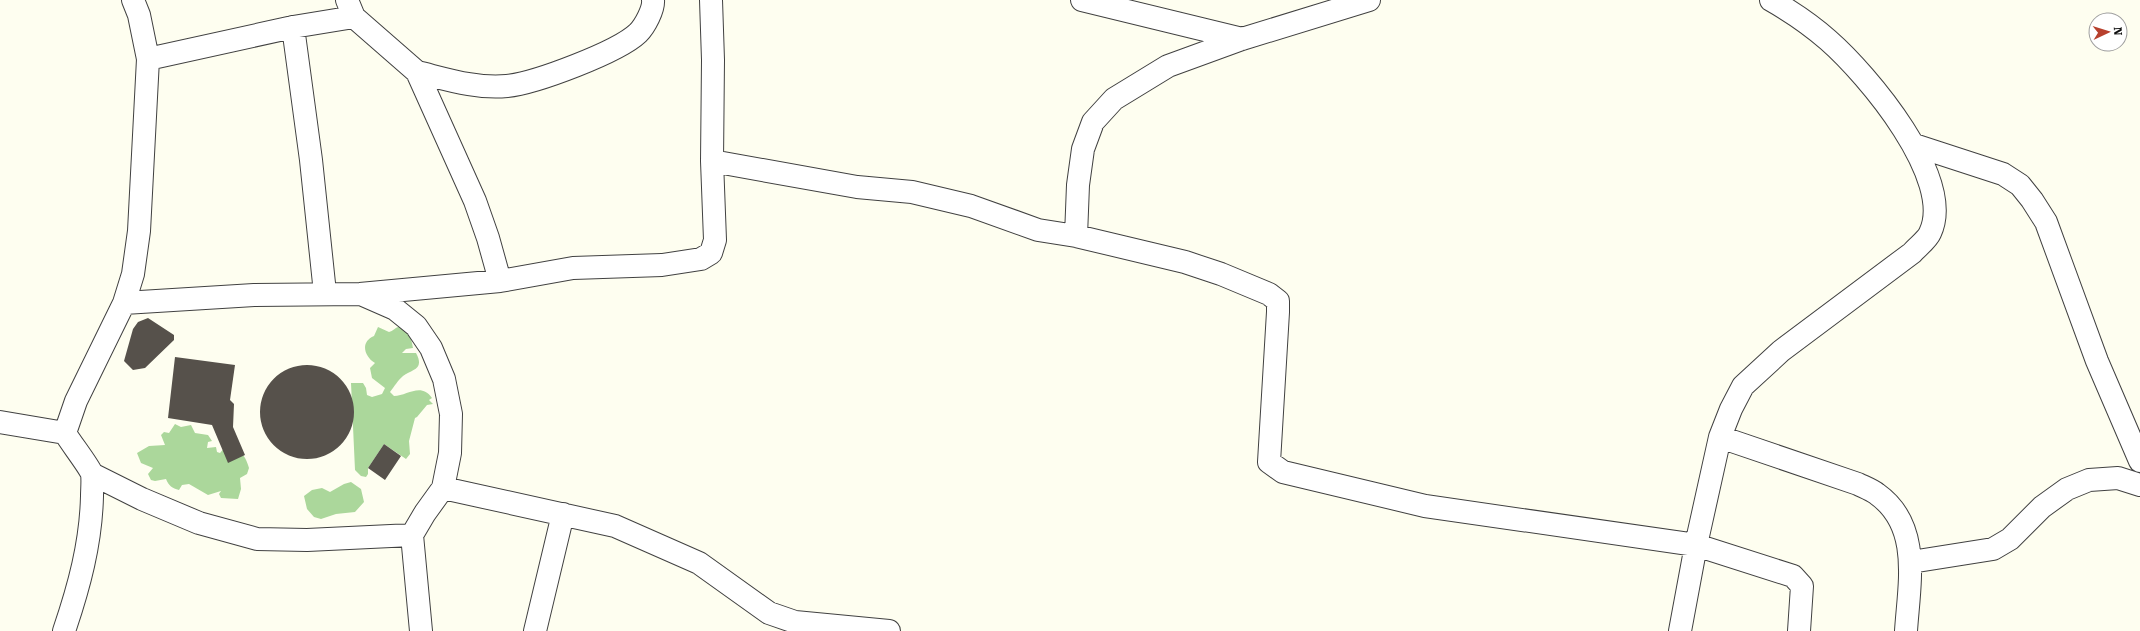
<svg xmlns="http://www.w3.org/2000/svg" width="2140" height="631" font-family="'Roboto Serif',serif">
<rect width="100%" height="100%" fill="#fefef0"/>
<path fill="#abd79b" d="M378,327L389,332C393,331 395,328 398,327C408,324 412,341 413,348L406,349L402,353H416C425,370 412,369 403,376C398,380 394,387 390,392L394,396C407,396 421,382 432,398L429,400L433,404L427,405L417,417L415,418L409,441L410,454L406,459L384,444L368,468V474L366,477L361,476L355,470L351,383H363L366,388L367,395L372,397L382,394L385,388L372,378L370,368L375,363C364,356 360,342 374,336Z
M175,424L181,427L191,425L195,433L208,435L212,441L208,442L207,448L216,447L217,452L220,453L225,447C239,450 245,453 249,468L247,474L240,478L241,489L238,499L221,498L219,494L221,491L208,495L189,484L182,485L179,490C172,488 169,486 166,479L155,481L151,480L148,474L153,468L141,463L137,453L149,446L165,445L161,435L164,432L169,433Z
M351,482L361,489L364,502L355,512L336,514L321,519L314,517L307,509L304,496L312,490L322,488L330,492L344,484Z"/>
<path fill="#56514b" d="M148,318L174,335V340L145,368L133,370L124,361L133,329L138,322Z
M175,357L235,365L230,400L234,404L233,427L245,455L228,463L212,425L168,418Z
M260 412a47 47 0 1 1 94 0a47 47 0 1 1-94 0Z
M384,444L401,456L385,480L368,468Z"/>
<g fill="none" stroke-linecap="round" stroke-linejoin="round">
<g stroke="#414141" stroke-width="24">
<path id="minor" d="M347,0L354,17L417,72L475,201L488,238L500,281
M1082,0L1242,39
M293,27L311,160L325,293
M148,59L293,27L354,17
M417,72C446,79 476,89 507,86C536,83 618,52 638,33C645,26 654,9 653,0
M1914,145L2003,174L2020,185L2032,200L2046,222L2097,361L2140,461
M712,161L857,187L912,192L971,206L1038,230L1076,236L1185,262L1221,274L1269,294L1278,301V312L1269,462L1283,472L1425,506L1696,545L1793,576L1802,586L1799,631
M1076,236L1078,185L1083,149L1093,122L1114,99L1168,66L1242,39L1369,0
M363,295L395,309L416,326L431,348L444,379L451,414L450,453L443,488L425,513L412,535L421,631
M124,303L133,274L139,231L148,59L139,15L133,0
M0,422L65,433
M1720,437L1858,484C1864,487 1872,490 1877,494C1922,526 1909,584 1906,631
M92,474L142,499L199,523L257,539L307,540L412,535
M443,488L615,526L699,563L769,613L795,622L889,631
M1911,562L1993,549L2010,539L2042,507L2067,489L2089,480L2118,478L2140,485
M64,631C79,587 91,543 92,496C92,490 93,480 92,474C89,466 70,442 65,433L76,401L124,303L254,295L360,294L500,281L573,268L662,265L701,259L711,253L715,240L712,161L713,60L711,0
M535,631L563,514
M1680,631L1696,545L1720,437L1731,409L1743,386L1781,351L1912,253C1917,247 1927,240 1930,233C1956,179 1867,74 1828,40C1811,25 1792,12 1771,0"/>
</g>
<use href="#minor" stroke="#fff" stroke-width="22"/>
</g>
<g transform="translate(2108 32) rotate(86)"><circle r="19" fill="#ffffff" stroke="#9f9f9f"/>
<path d="M0-3L7 15L0 10L-7 15Z" fill="#b7402d"/>
<text y="-6" font-size="11" font-weight="bold" text-anchor="middle" fill="#0e0e0e">N</text>
</g>
</svg>
